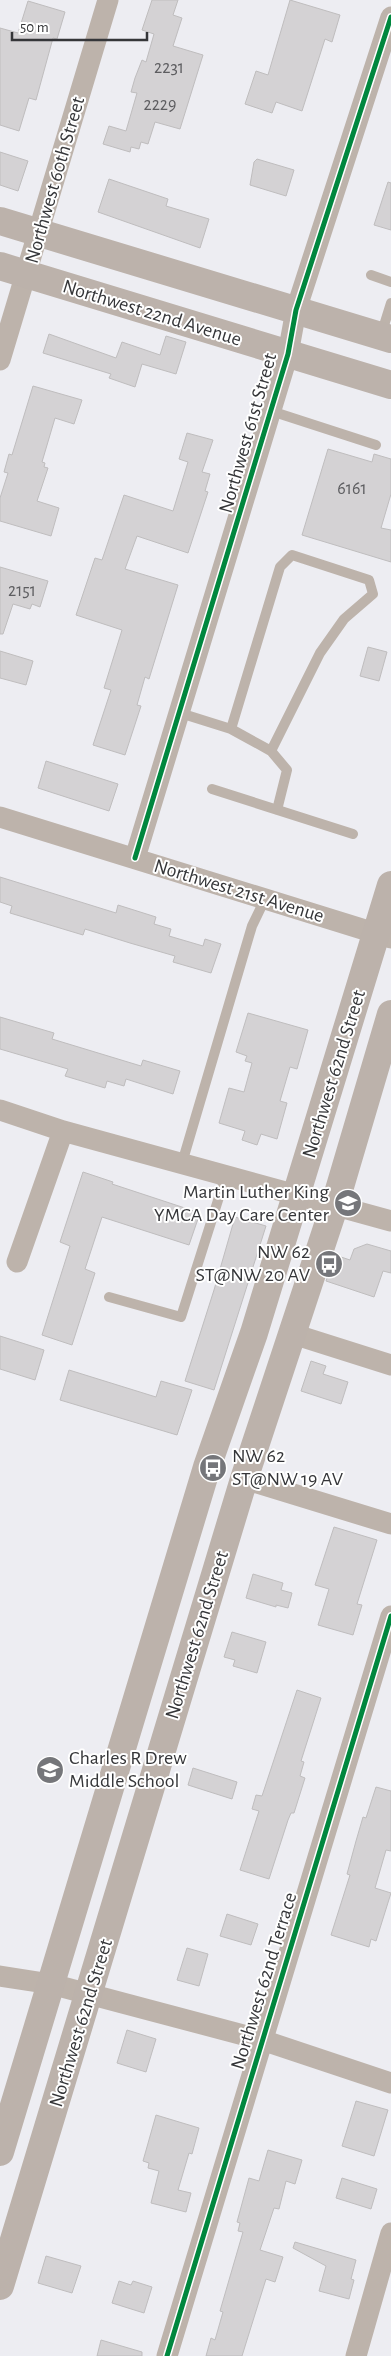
<svg xmlns="http://www.w3.org/2000/svg" width="391" height="2356" font-family="'Alegreya Sans',sans-serif">
<rect width="100%" height="100%" fill="#ededf2"/>
<path fill="#d4d2d4" stroke="#bfbdbe" d="M152,0H178L173,15L182,18L173,46L203,55L180,129L155,122L148,144L141,142L139,149L131,147L130,152L103,144L109,126L126,131L137,93L131,92L135,78L142,60L146,62L154,34L142,30Z
M290,0L340,15L332,42L325,39L302,111L276,102L272,113L245,104L256,71L268,75Z
M28,1L65,12L57,39L53,38L36,100L29,98L19,131L0,125V28L18,33Z
M0,152L28,161L18,191L0,185Z
M257,159L294,170L286,196L250,185L254,162Z
M109,179L168,199L166,206L209,219L200,248L98,212Z
M388,182L391,183V230L374,225Z
M49,334L116,358L122,342L160,355L166,336L186,342L176,374L142,364L135,387L109,378L111,374L43,353Z
M33,386L82,400L74,424L55,418L42,462L45,463L44,467L48,468L37,501L59,508L51,536L0,521V498L8,473L4,472L9,454L12,455Z
M187,433L213,440L202,472L210,474L205,491L208,492L188,553L137,536L125,569L178,585L149,679L145,677L137,705L141,706L125,755L93,745L111,690L104,688L122,630L76,615L95,558L102,560L124,495L173,511L188,462L179,459Z
M328,449L372,462L374,454L391,459V494L381,528L391,530V562L302,535Z
M0,567L48,581L40,607L32,604L30,609L13,604L3,634H0Z
M368,647L387,652L379,681L360,676Z
M0,651L33,661L26,685L0,678Z
M46,761L118,784L109,811L38,788Z
M0,877L116,913L118,905L156,917L154,924L171,929L169,936L203,946L205,939L221,944L211,973L173,962L175,956L130,943L85,929L83,935L10,913L12,906L0,902Z
M248,1013L308,1030L297,1069L290,1067L280,1101L287,1103L277,1139L261,1134L257,1145L242,1140L245,1131L219,1123L229,1088L244,1092L252,1063L245,1061L247,1056L236,1052Z
M0,1017L54,1033L52,1039L141,1066L143,1060L180,1071L173,1094L126,1079L124,1086L107,1081L105,1088L65,1076L68,1069L0,1049Z
M83,1172L113,1182L112,1184L200,1213L189,1245L102,1217L85,1269L95,1273L72,1345L42,1335L70,1246L60,1242Z
M235,1217L266,1226L214,1390L185,1381L214,1290Z
M367,1244L391,1251V1273L383,1271L374,1297L326,1281L335,1255L350,1260L354,1249Z
M0,1336L44,1350L35,1380L0,1369Z
M311,1361L326,1366L323,1374L348,1382L341,1404L301,1391Z
M69,1370L156,1397L161,1381L192,1390L177,1435L60,1400Z
M334,1527L377,1540L357,1604L362,1605L353,1635L318,1625L329,1589L315,1585Z
M253,1574L283,1583L281,1590L292,1593L288,1608L276,1605V1607L246,1598Z
M232,1632L266,1642L257,1673L233,1666L235,1660L224,1657Z
M297,1690L321,1698L301,1761L304,1762L300,1776L305,1778L294,1813H291L288,1820L269,1879L240,1870L259,1811L252,1809L256,1795L262,1796Z
M193,1768L237,1782L232,1799L188,1785Z
M376,1787L391,1791V1851L386,1850L375,1888L391,1893L376,1941L371,1939L369,1947L331,1935L350,1875L347,1874L356,1841L363,1817L366,1818Z
M227,1914L258,1924L251,1945L220,1936Z
M187,1948L208,1954L199,1986L177,1980Z
M127,2030L156,2039L146,2072L117,2063Z
M356,2101L388,2110L374,2156L342,2146Z
M156,2115L199,2128L192,2154L189,2153L178,2190L191,2193L186,2212L151,2203L159,2171L148,2168L149,2163L143,2161Z
M268,2150L302,2160L295,2184L286,2181L279,2209L274,2208L260,2250L283,2257L275,2282L266,2279L242,2356H206L211,2338L215,2340L223,2312L220,2311L243,2232L238,2231L240,2223L237,2222L249,2178L259,2181Z
M342,2178L377,2189L371,2209L336,2198Z
M295,2242L356,2260L351,2279L354,2280L349,2299L319,2291L326,2266L293,2248Z
M46,2256L81,2266L72,2293L38,2283Z
M119,2281L131,2285L133,2281L152,2287L144,2313L112,2303Z
M101,2340L142,2352V2356H97Z"/>
<g fill="none" stroke-linecap="round" stroke-linejoin="round">
<path stroke="#bdb3ab" stroke-width="10" d="M371,275L391,282
M381,335L391,303
M271,411L376,445
M180,713L231,729L280,567L292,555L369,580L373,594L344,619L320,653L271,751
M231,729L271,751L287,770L277,810
M212,789L353,834
M182,1163L252,926L265,899
M109,1297L181,1317L226,1175"/>
<path stroke="#bdb3ab" stroke-width="21" d="M0,360L108,0
M0,817L391,938
M135,858L288,354L296,310L391,17
M0,1110L63,1131L391,1221
M17,1262L63,1131
M293,1334L391,1365
M244,1479L391,1524
M0,1976L51,1984L262,2040L391,2083
M167,2356L391,1616
M356,2356L391,2233"/>
<path stroke="#bcb2ab" stroke-width="28" d="M0,221L391,339
M0,266L391,385
M0,2152L207,1467L254,1333L391,885
M0,2286L244,1479L334,1207L391,1014"/>
<g stroke="#fff" stroke-width="8">
<path id="cycleway" d="M135,858L288,354L296,310L391,17
M167,2356L391,1616"/>
</g>
<use href="#cycleway" stroke="#00873e" stroke-width="5"/>
</g>
<defs>
<g id="school-disc" transform="scale(1.4375)"><circle r="9.5" fill="#75767a" stroke="#fff"/><path d="M0-5L7-2L0 1L-7-2ZM-4 1L0 2.5L4 1V4Q0 6-4 4Z" fill="#fff"/></g>
<g id="bus-disc" transform="scale(1.4375)"><circle r="9.5" fill="#75767a" stroke="#fff"/><path d="M-5-6H5V4H4V6H2V4H-2V6H-4V4H-5ZM-3.5-4V0h7V-4ZM-3.5 1.2v1.5H-2V1.2ZM2 1.2v1.5H3.5V1.2Z" fill="#fff"/></g>
</defs>
<g fill-rule="evenodd">
<use href="#school-disc" x="348" y="1203"/>
<use href="#bus-disc" x="329" y="1264"/>
<use href="#bus-disc" x="213" y="1468"/>
<use href="#school-disc" x="50" y="1770"/>
</g>
<g text-anchor="middle" dominant-baseline="central" stroke-width="4" stroke-linejoin="round" paint-order="stroke">
<g font-size="18" fill="#5d5d60">
<text x="169" y="68">2231</text>
<text x="160" y="105">2229</text>
<text x="352" y="489">6161</text>
<text x="22" y="591">2151</text>
</g>
<g font-size="20" fill="#353639" stroke="#fff">
<text transform="translate(55 180) rotate(-74)">Northwest 60th Street</text>
<text transform="translate(152 313) rotate(17)">Northwest 22nd Avenue</text>
<text transform="translate(248 433) rotate(-74)">Northwest 61st Street</text>
<text transform="translate(239 891) rotate(17)">Northwest 21st Avenue</text>
<text transform="translate(334 1074) rotate(-73)">Northwest 62nd Street</text>
<text transform="translate(197 1635) rotate(-73)">Northwest 62nd Street</text>
<text transform="translate(264 1981) rotate(-73)">Northwest 62nd Terrace</text>
<text transform="translate(81 2023) rotate(-73)">Northwest 62nd Street</text>
</g>
<g font-size="20" fill="#353639" stroke="#fff" text-anchor="end">
<text x="329" y="1192">Martin Luther King<tspan x="329" dy="23">YMCA Day Care Center</tspan></text>
<text x="310" y="1252">NW 62<tspan x="310" dy="23">ST@NW 20 AV</tspan></text>
<text x="232" y="1456" text-anchor="start">NW 62<tspan x="232" dy="23">ST@NW 19 AV</tspan></text>
<text x="69" y="1758" text-anchor="start">Charles R Drew<tspan x="69" dy="23">Middle School</tspan></text>
</g>
</g>
<path d="M12 32v8h135v-8" fill="none" stroke="#353639" stroke-width="2.5"/>
<text x="20" y="32" font-size="15" fill="#353639" stroke="#ffffff" stroke-width="4" paint-order="stroke">50 m</text>
</svg>
